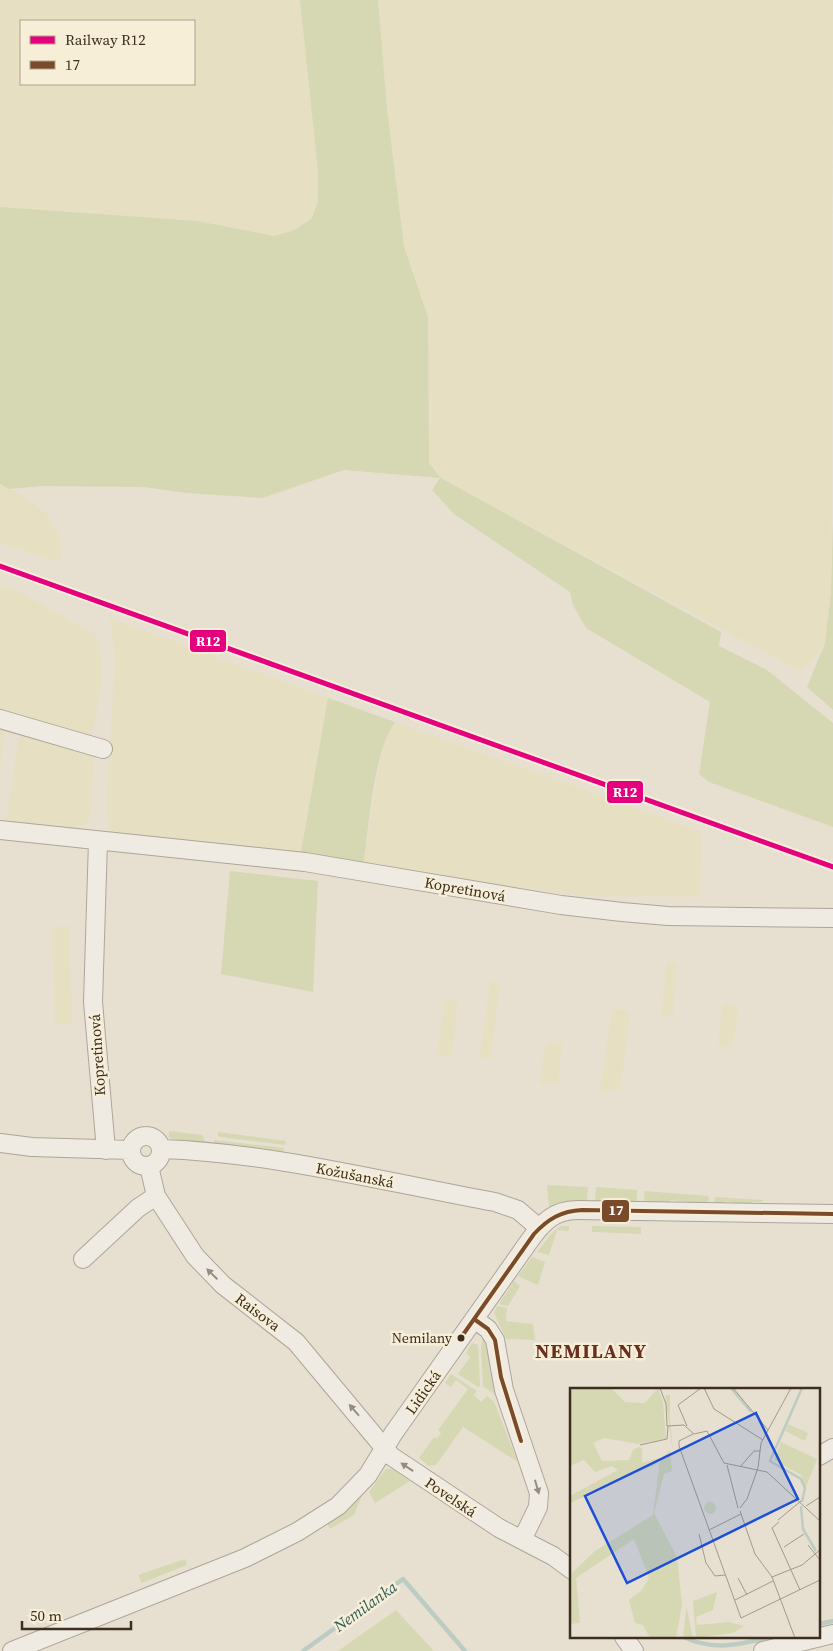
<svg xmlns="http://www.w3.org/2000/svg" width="833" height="1651" font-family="'Source Serif 4',serif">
<rect width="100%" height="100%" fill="#e7e0d1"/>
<path fill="#e6dfc2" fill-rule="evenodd" d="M0,0H300L318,170V202L312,218L295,230L274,236L197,221L0,207ZM21,21H194V84H21Z
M378,0H833L831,593L825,643L810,665L800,671L441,478L429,463L428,317L404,247L387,109Z
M0,484L29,499L47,515L59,536L62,558L56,562L0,543Z
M0,585L13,589L95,634L99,640L101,656L102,682L94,726L90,735L83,737L6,715L0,767Z
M110,618L328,698L300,858L109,832L106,806L115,656Z
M395,722L702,832L700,897L582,896L363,867L380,759L386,734Z
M20,731L94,754L91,813L85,824L75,829L5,826Z
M69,926L72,1024H55L52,927Z
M667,961L677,963L673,1016L661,1017Z
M490,982H500L491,1059L480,1057Z
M445,1001H458L452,1058L436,1056Z
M723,1004L739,1006L732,1047L717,1046Z
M612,1009L631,1011L620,1090L600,1091Z
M546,1043L562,1044L558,1084L539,1083Z"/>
<path fill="#d6d7b3" d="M300,0H378L387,109L404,247L428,317L429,463L441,478L721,632L719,646L767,670L833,723V827L709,782L699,774L710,702L586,628L573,605L570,592L454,514L432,490L440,478L344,470L262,498L186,493L144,487L42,486L9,489L0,484V207L197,221L274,236L295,230L312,218L318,201V170Z
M833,520V710L807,687L825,643L831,593Z
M328,698L395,722C373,752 369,827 363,867L300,858Z
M230,871L318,881L313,992L221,974Z
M169,1131L202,1135L205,1140L201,1144L169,1138Z
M218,1132L286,1141L285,1145L221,1137L218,1136Z
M214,1140L284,1148L283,1153L214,1144Z
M547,1185L588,1187L587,1201H567L549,1207Z
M596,1187L637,1190V1201L635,1204L630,1200L602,1198L598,1203L595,1202Z
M644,1191L709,1196L708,1204L671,1200L667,1205L645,1204Z
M715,1197L764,1200L761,1202H752L748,1206L726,1201L720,1206L714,1205Z
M560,1226H569V1231L557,1230L549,1255L537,1252L551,1234Z
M592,1226L641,1227V1234L592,1232Z
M532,1257L545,1262L538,1285L518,1276Z
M514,1281L520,1286L508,1306L499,1304Z
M497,1306L507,1308L506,1321L533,1324L535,1340L506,1339L494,1313Z
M483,1336L487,1339L498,1397L483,1386L481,1348Z
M472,1343L478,1345L480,1386L478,1387L458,1374L470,1357L466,1353Z
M451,1374L477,1391L474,1395L481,1402L487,1396L494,1402L518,1462L463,1427L436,1465L429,1466L419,1458L434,1437L437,1439L441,1433L438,1430L468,1389L456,1380L451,1387L445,1383Z
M386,1469H392L410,1481L375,1503L369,1492Z
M362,1495L354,1515L330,1529L327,1524Z
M185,1559L187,1565L142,1583L138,1575Z
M396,1610L434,1651H338Z"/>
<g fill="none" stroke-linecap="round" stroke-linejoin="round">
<path stroke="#bcccc2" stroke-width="4.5" d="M819,1624L833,1621
M684,1637C712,1651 740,1645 769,1637
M303,1651L403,1579L465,1651"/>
<g stroke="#ada599" stroke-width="20">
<path id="minor" d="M0,719L103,749
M0,830L305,862L561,905L622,912L668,916L833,918
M98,841L93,1002L106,1150
M131 1151a15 15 0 1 1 30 0a15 15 0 1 1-30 0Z
M0,1143L32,1147L131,1150
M162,1149C274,1153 385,1182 495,1202L518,1210L539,1228
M149,1166L156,1196L195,1256L223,1285L296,1342L391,1456L499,1528L553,1556L572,1570
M83,1259L138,1208L156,1196
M474,1319L488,1329L495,1340L504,1390L539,1493L538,1507L522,1540
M819,1456L833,1448
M624,1637L634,1651
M12,1651L245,1558L297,1532L338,1506L368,1475L393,1434L530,1240C542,1223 554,1210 577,1210L833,1214
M763,1651L833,1634"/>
</g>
<use href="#minor" stroke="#efebe3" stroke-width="18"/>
<g stroke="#f7eed8" stroke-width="8">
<path id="bus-1" d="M474,1319L488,1329L495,1340L501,1377L521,1441
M460,1339L534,1234C548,1219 561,1211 582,1210L833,1214"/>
</g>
<use href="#bus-1" stroke="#7a4b2a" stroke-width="4"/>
<g stroke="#f7eed8" stroke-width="9">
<path id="rail-1" d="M0,566L833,867"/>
</g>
<use href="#rail-1" stroke="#e5007d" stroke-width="5"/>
</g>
<defs><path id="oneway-solid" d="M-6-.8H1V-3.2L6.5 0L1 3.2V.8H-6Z" transform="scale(1.25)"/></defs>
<g fill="#968c82">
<use href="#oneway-solid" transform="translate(212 1274) rotate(-136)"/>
<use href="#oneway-solid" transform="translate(354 1410) rotate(-131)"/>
<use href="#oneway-solid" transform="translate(407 1467) rotate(-146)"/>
<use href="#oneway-solid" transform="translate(537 1487) rotate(74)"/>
</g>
<circle fill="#3d2e20" stroke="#f7eed8" stroke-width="2" cx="461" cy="1338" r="4.5"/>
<g text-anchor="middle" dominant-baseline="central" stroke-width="5" stroke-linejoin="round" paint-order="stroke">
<g font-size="14" fill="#3d2e20" stroke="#f7eed8" text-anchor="end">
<text x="452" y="1338">Nemilany</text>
</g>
<g font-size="15" fill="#3d2e20" stroke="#f7eed8">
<text transform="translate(465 889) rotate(10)">Kopretinová</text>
<text transform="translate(97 1055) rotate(-94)">Kopretinová</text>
<text transform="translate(355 1175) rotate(11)">Kožušanská</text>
<text transform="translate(258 1312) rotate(37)">Raisova</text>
<text transform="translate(423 1392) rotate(-55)">Lidická</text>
<text transform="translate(451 1497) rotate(34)">Povelská</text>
</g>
<g font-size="16" font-style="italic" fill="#2f5d5a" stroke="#f7eed8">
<text transform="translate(365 1606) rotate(-36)">Nemilanka</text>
</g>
<g font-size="20" font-weight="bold" letter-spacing="1" fill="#6b2e1e" stroke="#f7eed8">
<text x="591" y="1351">NEMILANY</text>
</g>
</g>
<g transform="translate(570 1388)">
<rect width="250" height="250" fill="#e7e0d1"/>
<path d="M0,0H41L55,14L75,15L88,0L93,14L96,51L68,56L34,50L23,55L32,73L59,72L63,62L69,59L72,60V75L89,70L87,76L0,115V108L48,82L42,78L25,84L14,72L0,78ZM100,6V30L103,65L95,8ZM218,36L238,45L235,53L215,43ZM211,54L247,71L236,99L231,87L204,72ZM100,63L102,83L94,86L84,125L107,169L112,217L106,250H80L73,237L65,235L59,212L72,202L79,190L64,151L6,190L10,235L0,236L2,185L25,163L83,127L90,71ZM134 120a6 6 0 1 1 12 0a6 6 0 1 1-12 0ZM147,204L143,222L126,229L127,237L159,234L174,238L163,245L126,250L123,213ZM116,221H117L123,250H113Z" fill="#d6d7b3"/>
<path fill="none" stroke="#bcccc2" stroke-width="2.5" d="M161,0L181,24M232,0L200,73L231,91L235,100L232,114M231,118L233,141L246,163"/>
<path fill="none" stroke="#a3998a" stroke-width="1" d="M90,0L96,16L97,38L114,37L124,46L137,43L154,75L197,84L250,133M134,0L144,21L193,52M163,0L198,42M117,38L108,17L131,0M123,46L109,53V58L171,230L250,192M70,57L97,51L98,38M157,77L168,120M170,79L184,63H190M236,118L250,109M170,120L177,111L188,80L191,55L221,0M170,123L185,166L202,189M208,132L231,113M209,134L202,140L230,202M139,142L171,126M129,146L136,175L145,188L155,187M238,157L250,172M214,159L234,146M202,189L225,250M202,189L232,177L250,162M168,190L177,207M165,212L203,193"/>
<path fill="#1d4ed8" fill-opacity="0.15" stroke="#1d4ed8" stroke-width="2.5" d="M186,25L228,111L57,195L15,108Z"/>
<rect width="250" height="250" fill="none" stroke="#3d2e20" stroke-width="2.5"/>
</g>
<g stroke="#f7eed8" stroke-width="2">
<rect x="189" y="629" width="38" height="24" rx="5" fill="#e5007d"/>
<rect x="606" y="780" width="38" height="24" rx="5" fill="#e5007d"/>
<rect x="601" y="1199" width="29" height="24" rx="5" fill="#7a4b2a"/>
</g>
<g font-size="14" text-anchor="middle" font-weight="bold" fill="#fff">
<text x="208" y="646">R12</text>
<text x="625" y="797">R12</text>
<text x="616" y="1215">17</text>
</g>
<rect x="20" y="20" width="175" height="65" fill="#f7eed8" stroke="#ada18e"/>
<rect x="30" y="36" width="25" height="8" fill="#e5007d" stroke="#ada18e"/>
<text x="65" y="45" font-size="15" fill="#3d2e20">Railway R12</text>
<rect x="30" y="61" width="25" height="8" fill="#7a4b2a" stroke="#ada18e"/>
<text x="65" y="70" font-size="15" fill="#3d2e20">17</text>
<path d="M22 1621v8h109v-8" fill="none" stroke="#3d2e20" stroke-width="2.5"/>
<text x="30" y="1621" font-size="15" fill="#3d2e20" stroke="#f7eed8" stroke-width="4" paint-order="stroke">50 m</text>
</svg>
